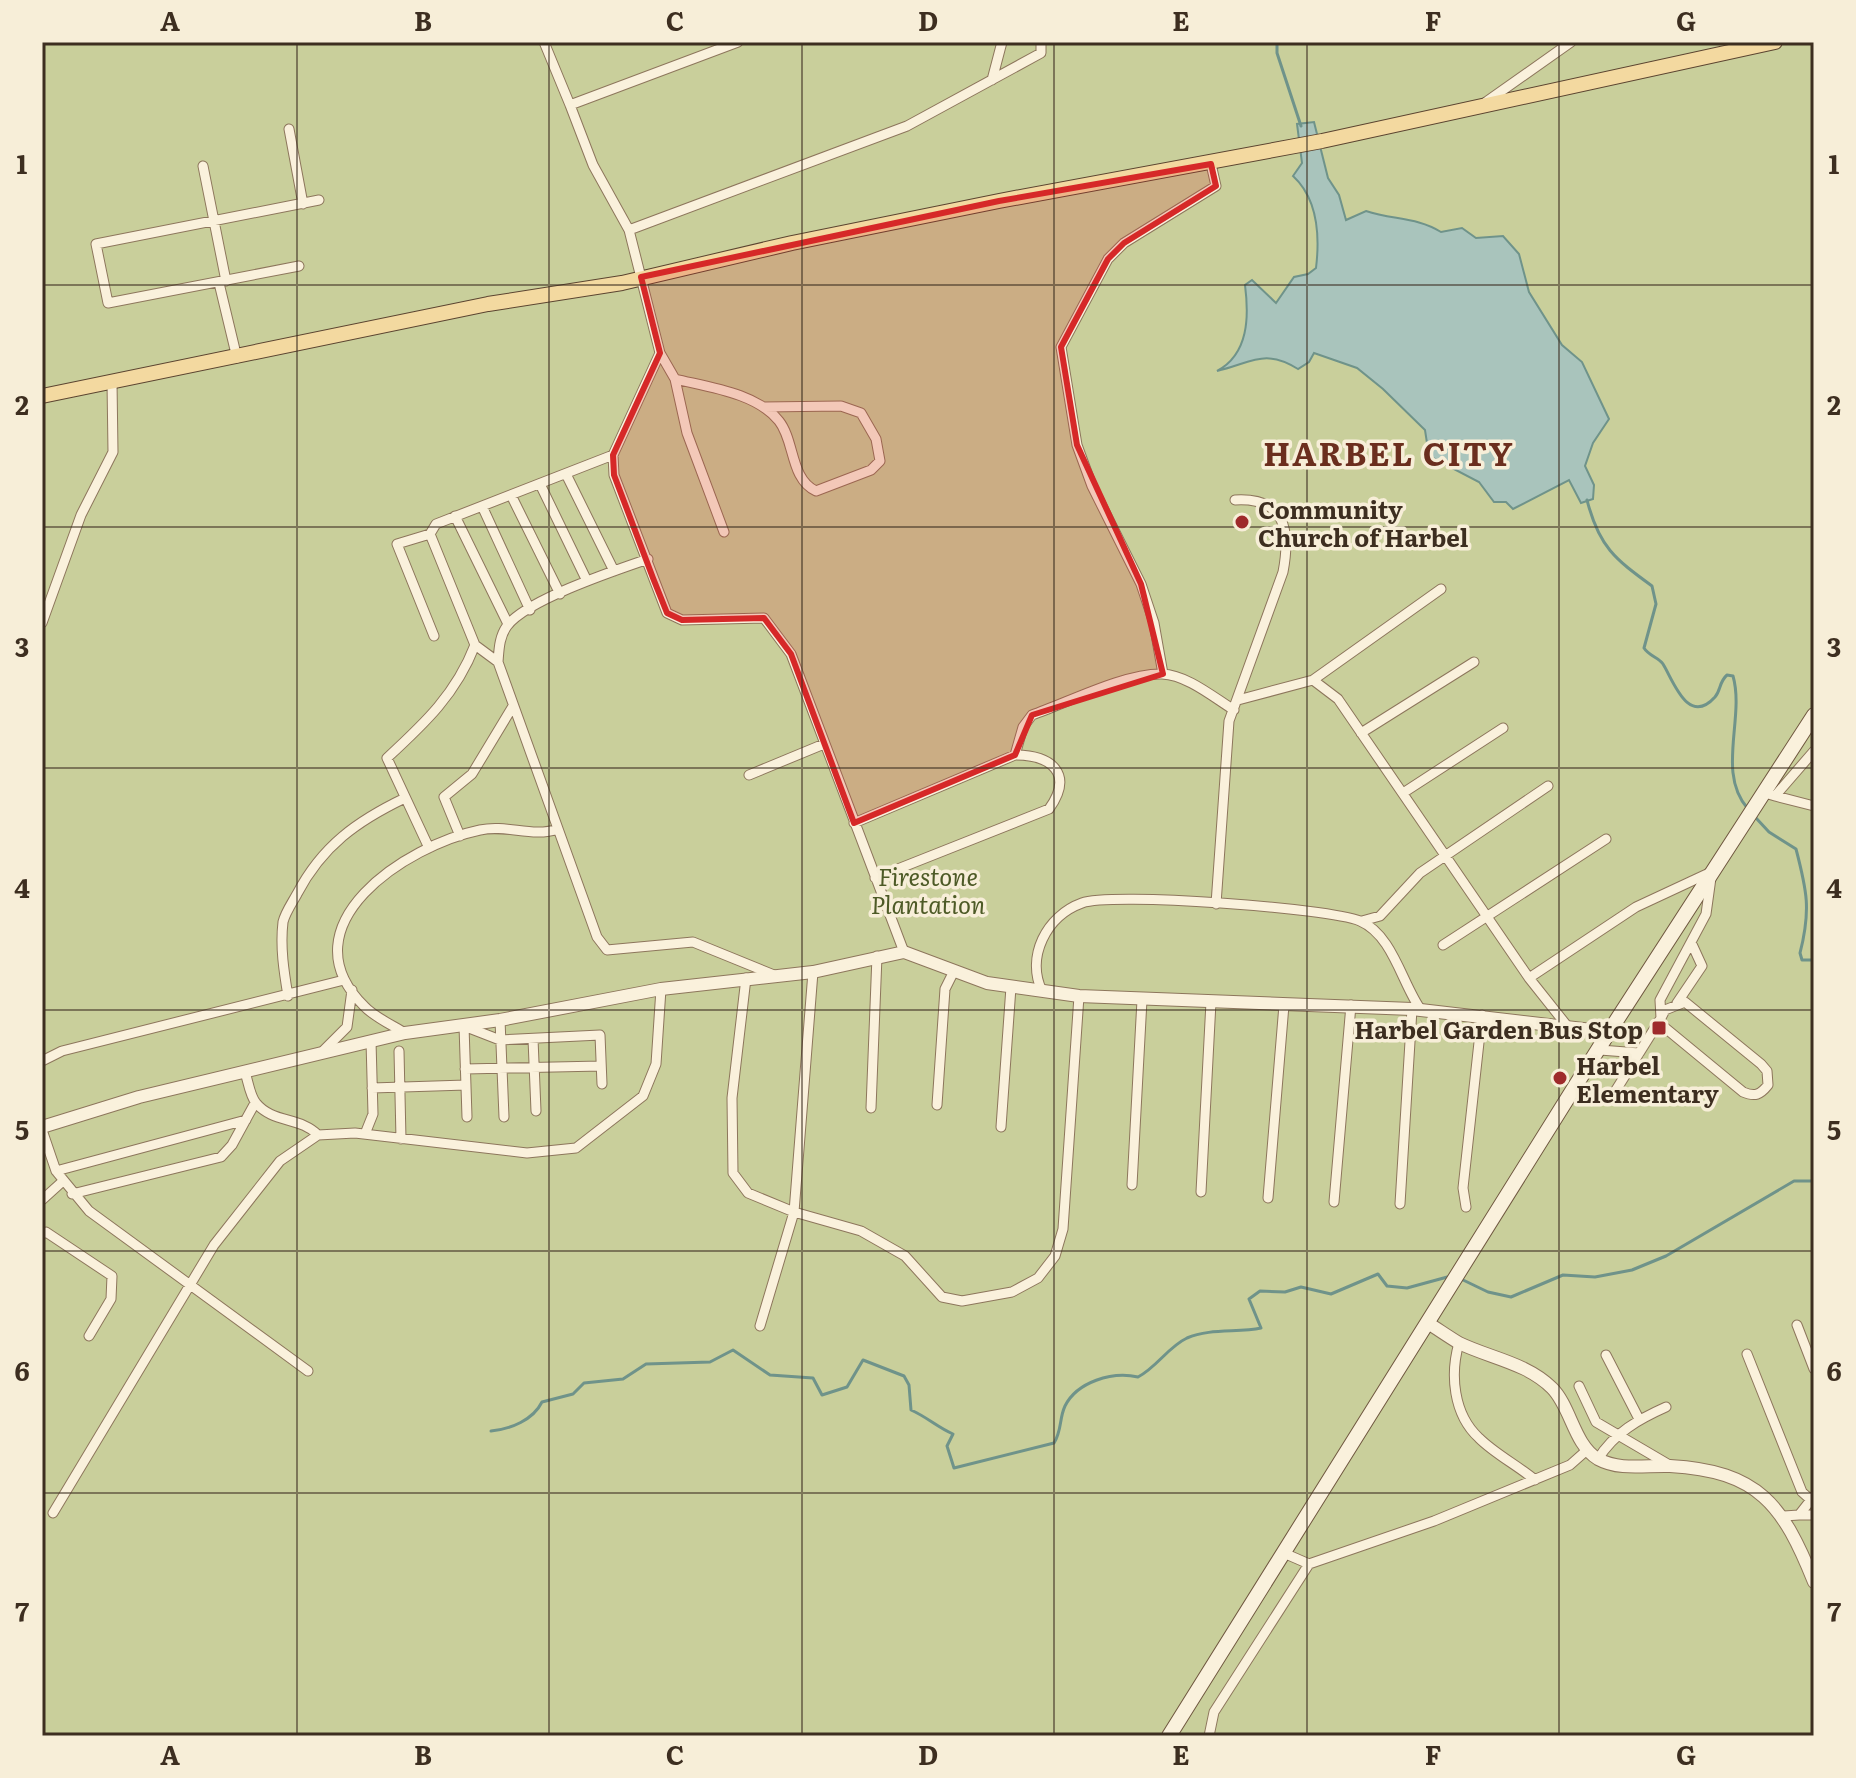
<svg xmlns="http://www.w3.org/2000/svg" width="1856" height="1778" font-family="Literata,serif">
<rect width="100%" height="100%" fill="#f0e4c8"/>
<path fill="#c9cf9b" d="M42,42H1814V1736H42Z"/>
<path fill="#a9c4bc" stroke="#6f938a" stroke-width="2" d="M1314,122L1328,178L1339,195L1346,220L1366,211C1393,220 1417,217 1441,232L1462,228L1476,238L1503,236L1519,254L1529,292L1562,345L1582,362L1609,419L1593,443L1585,466L1594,485L1593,499L1581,503L1569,480L1513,509L1506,502H1494L1479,482L1429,456L1425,430L1383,389L1357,368L1314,353L1309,362L1298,369C1265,348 1251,363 1217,371C1249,354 1249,316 1245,285L1252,280L1276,303L1294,277L1308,274L1316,268C1320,235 1318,199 1293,176L1302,163L1297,124Z"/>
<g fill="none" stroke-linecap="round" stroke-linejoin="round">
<path stroke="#6f938a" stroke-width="3" d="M1277,42V53L1301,126
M1587,500C1599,547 1615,559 1652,586L1656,604L1644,648C1649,656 1658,657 1663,664C1673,680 1688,727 1715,697C1721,690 1719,682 1727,675L1733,676C1745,718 1716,773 1748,809
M1756,818L1769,832L1796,849C1807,891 1811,910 1800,953L1802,960H1814
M1461,1279L1488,1292L1511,1297L1563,1275L1595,1277L1632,1270L1666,1256L1794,1181H1814
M491,1431C511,1429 533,1420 542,1402L573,1394L584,1383L623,1379L646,1364L710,1362L733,1350L770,1375L813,1378L822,1395L847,1387L863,1360L904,1376L909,1385L911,1410C927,1417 937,1427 953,1434L947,1446L954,1468L1054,1443C1062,1430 1059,1419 1065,1406C1077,1382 1112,1371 1138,1377C1157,1367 1168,1347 1187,1338C1210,1328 1238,1333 1261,1328L1249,1299L1260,1291L1285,1292L1301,1287L1331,1294L1378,1274L1387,1286L1407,1288L1451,1276"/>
<g stroke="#8d765c" stroke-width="11">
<path id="minor" d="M544,42L570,105
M738,42L570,105L593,165L629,230L660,353L613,455L614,475L667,613L682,620L764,618L791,654L904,952
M992,80L1002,42
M1486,102L1571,42
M289,129L303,204
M203,166L226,281
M629,230L907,126L1041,53V42
M299,266L108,303L96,244L319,200
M219,283L237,358
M660,353L675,379L687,433L724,532
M675,379C708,387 757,393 779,421C795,441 790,479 816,491L871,470L880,461L876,439L861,413L841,406L764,407
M566,474L614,571
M540,484L587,581
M511,495L560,594
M482,506L530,610
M455,516L508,624
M430,534L397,544L434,636
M648,559C616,570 526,600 507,626C499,637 499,650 498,662L597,937L607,950L693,942L774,975
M42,623L81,515L113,452L112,382
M498,662L475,645L430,534L436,524L613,455
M1163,674L1154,623L1141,584L1092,486L1077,445L1061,347L1108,259L1124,243L1216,186L1211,164
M1313,680L1338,699L1529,978L1568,1027
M1238,700L1313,680L1441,589
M1361,733L1474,662
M1015,755L1023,727L1032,715C1067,703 1125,673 1162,674C1187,675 1213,697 1234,710
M749,775L824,744
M1403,793L1503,728
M1765,793L1775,796L1814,751
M1775,796L1814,806
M854,823L1015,755C1052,755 1074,774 1049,809L875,878
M460,836L444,797L472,774L513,706
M429,848L387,758C425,723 456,694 475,645
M1216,904L1229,721L1283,572C1291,530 1285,497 1235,500
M1362,921L1380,916L1420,873L1548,786
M1443,945L1606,839
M746,978L732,1098L733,1173L748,1193L794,1212L861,1231L905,1256L942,1297L962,1301L1012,1292L1038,1278L1055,1256L1063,1229L1079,996
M1529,978L1636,907L1709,873
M1042,991C1026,957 1046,916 1082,903C1112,892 1329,908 1360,921C1393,935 1402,984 1421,1010
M288,996C284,972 280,947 283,922C285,913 292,903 297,894C322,846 357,821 405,798
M1677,1003L1702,966L1691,942
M500,1020L504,1117
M1658,1022L1743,1092C1755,1097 1760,1095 1768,1085L1767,1071L1761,1064L1685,1002L1665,1010L1661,1018
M405,1033C392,1025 374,1017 364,1006C283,925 407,845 480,830C507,824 532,838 558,829
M533,1039L536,1111
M324,1050L347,1027L352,990
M1600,1050L1639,1053
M399,1051L401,1139
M42,1061L62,1051L344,980
M465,1069L601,1066
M245,1072C248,1081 250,1096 256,1103C272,1123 301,1117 318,1135
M372,1088L466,1085
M1611,1098L1661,1018L1660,1000L1706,914L1711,878
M937,1105L945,989L954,971
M871,1108L877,956
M467,1117L464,1026L500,1040L600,1035L602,1084
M1001,1127L1011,987
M42,1130L56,1171L89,1211L308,1371
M365,1134L373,1114L371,1041
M56,1171L246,1120
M1132,1185L1142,1000
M1201,1192L1211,1002
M72,1194L221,1157L232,1145L255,1103
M1268,1198L1284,1005
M42,1200L63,1181
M1334,1202L1351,1005
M1400,1204L1412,1009
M1466,1207L1463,1188L1482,1015
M42,1234L46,1232L112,1276L111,1299L89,1336
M1797,1325L1814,1369
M760,1326L794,1212L813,972
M1459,1343C1450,1374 1453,1414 1479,1438C1495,1454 1517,1465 1535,1480
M1747,1354L1802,1492L1811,1500
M1606,1355L1639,1419
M1579,1386L1596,1422L1671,1466
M1598,1459C1614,1433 1639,1419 1666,1407
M53,1513L214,1245L280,1161L318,1135L355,1133L527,1153L576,1148L643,1096L656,1064L661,989
M1799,1515H1814
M1784,1516L1799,1515L1814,1496
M1286,1554L1309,1564L1434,1521L1570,1465L1587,1450
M1209,1736L1214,1712L1309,1564"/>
</g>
<g stroke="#8d765c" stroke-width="14">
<path id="tertiary" d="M42,1127L139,1097L405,1033L500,1020L661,989L813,972L904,952L987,983L1079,996L1412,1009L1609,1032
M1428,1323C1439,1330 1449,1337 1459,1343C1490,1358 1527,1363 1552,1388C1571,1407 1574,1445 1598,1459C1620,1471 1646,1465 1670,1466C1759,1471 1783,1505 1814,1582"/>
</g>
<g stroke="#6f573f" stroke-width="16">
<path id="secondary" d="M1169,1736L1609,1032L1814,715"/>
</g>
<g stroke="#5b4430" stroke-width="16">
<path id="primary" d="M42,396L488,304L622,283L792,243L999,201L1322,141L1775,42"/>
</g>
<use href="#minor" stroke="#faf1dc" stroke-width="9"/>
<use href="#tertiary" stroke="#faf1dc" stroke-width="12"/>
<use href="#secondary" stroke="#faf1dc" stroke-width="14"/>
<use href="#primary" stroke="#f3d9a0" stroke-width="14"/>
</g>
<path fill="#d62828" fill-opacity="0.2" stroke="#d62828" stroke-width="6" stroke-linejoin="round" d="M1211,164L1216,186L1124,243L1108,259L1061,347L1077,445L1141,584L1163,674L1032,715L1015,755L854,823L791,654L764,618L682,620L667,613L653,578L614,475L613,455L660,353L641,277L999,201Z"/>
<path fill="none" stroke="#3d2e20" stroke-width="2" stroke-opacity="0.55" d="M297,42V1736M549,42V1736M802,42V1736M1054,42V1736M1307,42V1736M1559,42V1736M42,285H1814M42,527H1814M42,768H1814M42,1010H1814M42,1251H1814M42,1493H1814"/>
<g fill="#9e2a2b" stroke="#f7eed8" stroke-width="3">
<circle cx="1242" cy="522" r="8"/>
<rect x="1651" y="1020" width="16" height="16" rx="4"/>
<circle cx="1560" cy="1078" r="8"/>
</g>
<g text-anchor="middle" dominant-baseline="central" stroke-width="7" stroke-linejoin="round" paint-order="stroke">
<g font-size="24" font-weight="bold" fill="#3d2e20" stroke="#f7eed8" text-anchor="start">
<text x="1258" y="508">Community<tspan x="1258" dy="28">Church of Harbel</tspan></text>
<text x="1643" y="1028" text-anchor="end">Harbel Garden Bus Stop</text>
<text x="1576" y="1064">Harbel<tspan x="1576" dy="28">Elementary</tspan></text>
</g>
<g font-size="24" font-style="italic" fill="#4d5a26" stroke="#f7eed8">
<text x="928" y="875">Firestone<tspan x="928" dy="28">Plantation</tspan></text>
</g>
<g font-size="32" font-weight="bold" letter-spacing="2" fill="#6b2e1e" stroke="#f7eed8">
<text x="1389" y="452">HARBEL CITY</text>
</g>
</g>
<rect width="1856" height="1778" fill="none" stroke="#f7eed8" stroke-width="88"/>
<rect x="44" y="44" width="1768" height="1690" fill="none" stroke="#3d2e20" stroke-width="3"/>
<g font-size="26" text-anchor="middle" font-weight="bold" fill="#3d2e20">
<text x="170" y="31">A</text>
<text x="423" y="31">B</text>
<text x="675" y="31">C</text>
<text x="928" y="31">D</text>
<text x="1181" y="31">E</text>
<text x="1433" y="31">F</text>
<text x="1686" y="31">G</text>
<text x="22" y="174">1</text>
<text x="1834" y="174">1</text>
<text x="22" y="415">2</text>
<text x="1834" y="415">2</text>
<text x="22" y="657">3</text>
<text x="1834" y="657">3</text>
<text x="22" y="898">4</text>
<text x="1834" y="898">4</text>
<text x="22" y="1140">5</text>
<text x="1834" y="1140">5</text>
<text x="22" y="1381">6</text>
<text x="1834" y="1381">6</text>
<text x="22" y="1622">7</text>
<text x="1834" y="1622">7</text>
<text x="170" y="1765">A</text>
<text x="423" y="1765">B</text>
<text x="675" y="1765">C</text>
<text x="928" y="1765">D</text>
<text x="1181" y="1765">E</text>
<text x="1433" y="1765">F</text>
<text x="1686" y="1765">G</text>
</g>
</svg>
